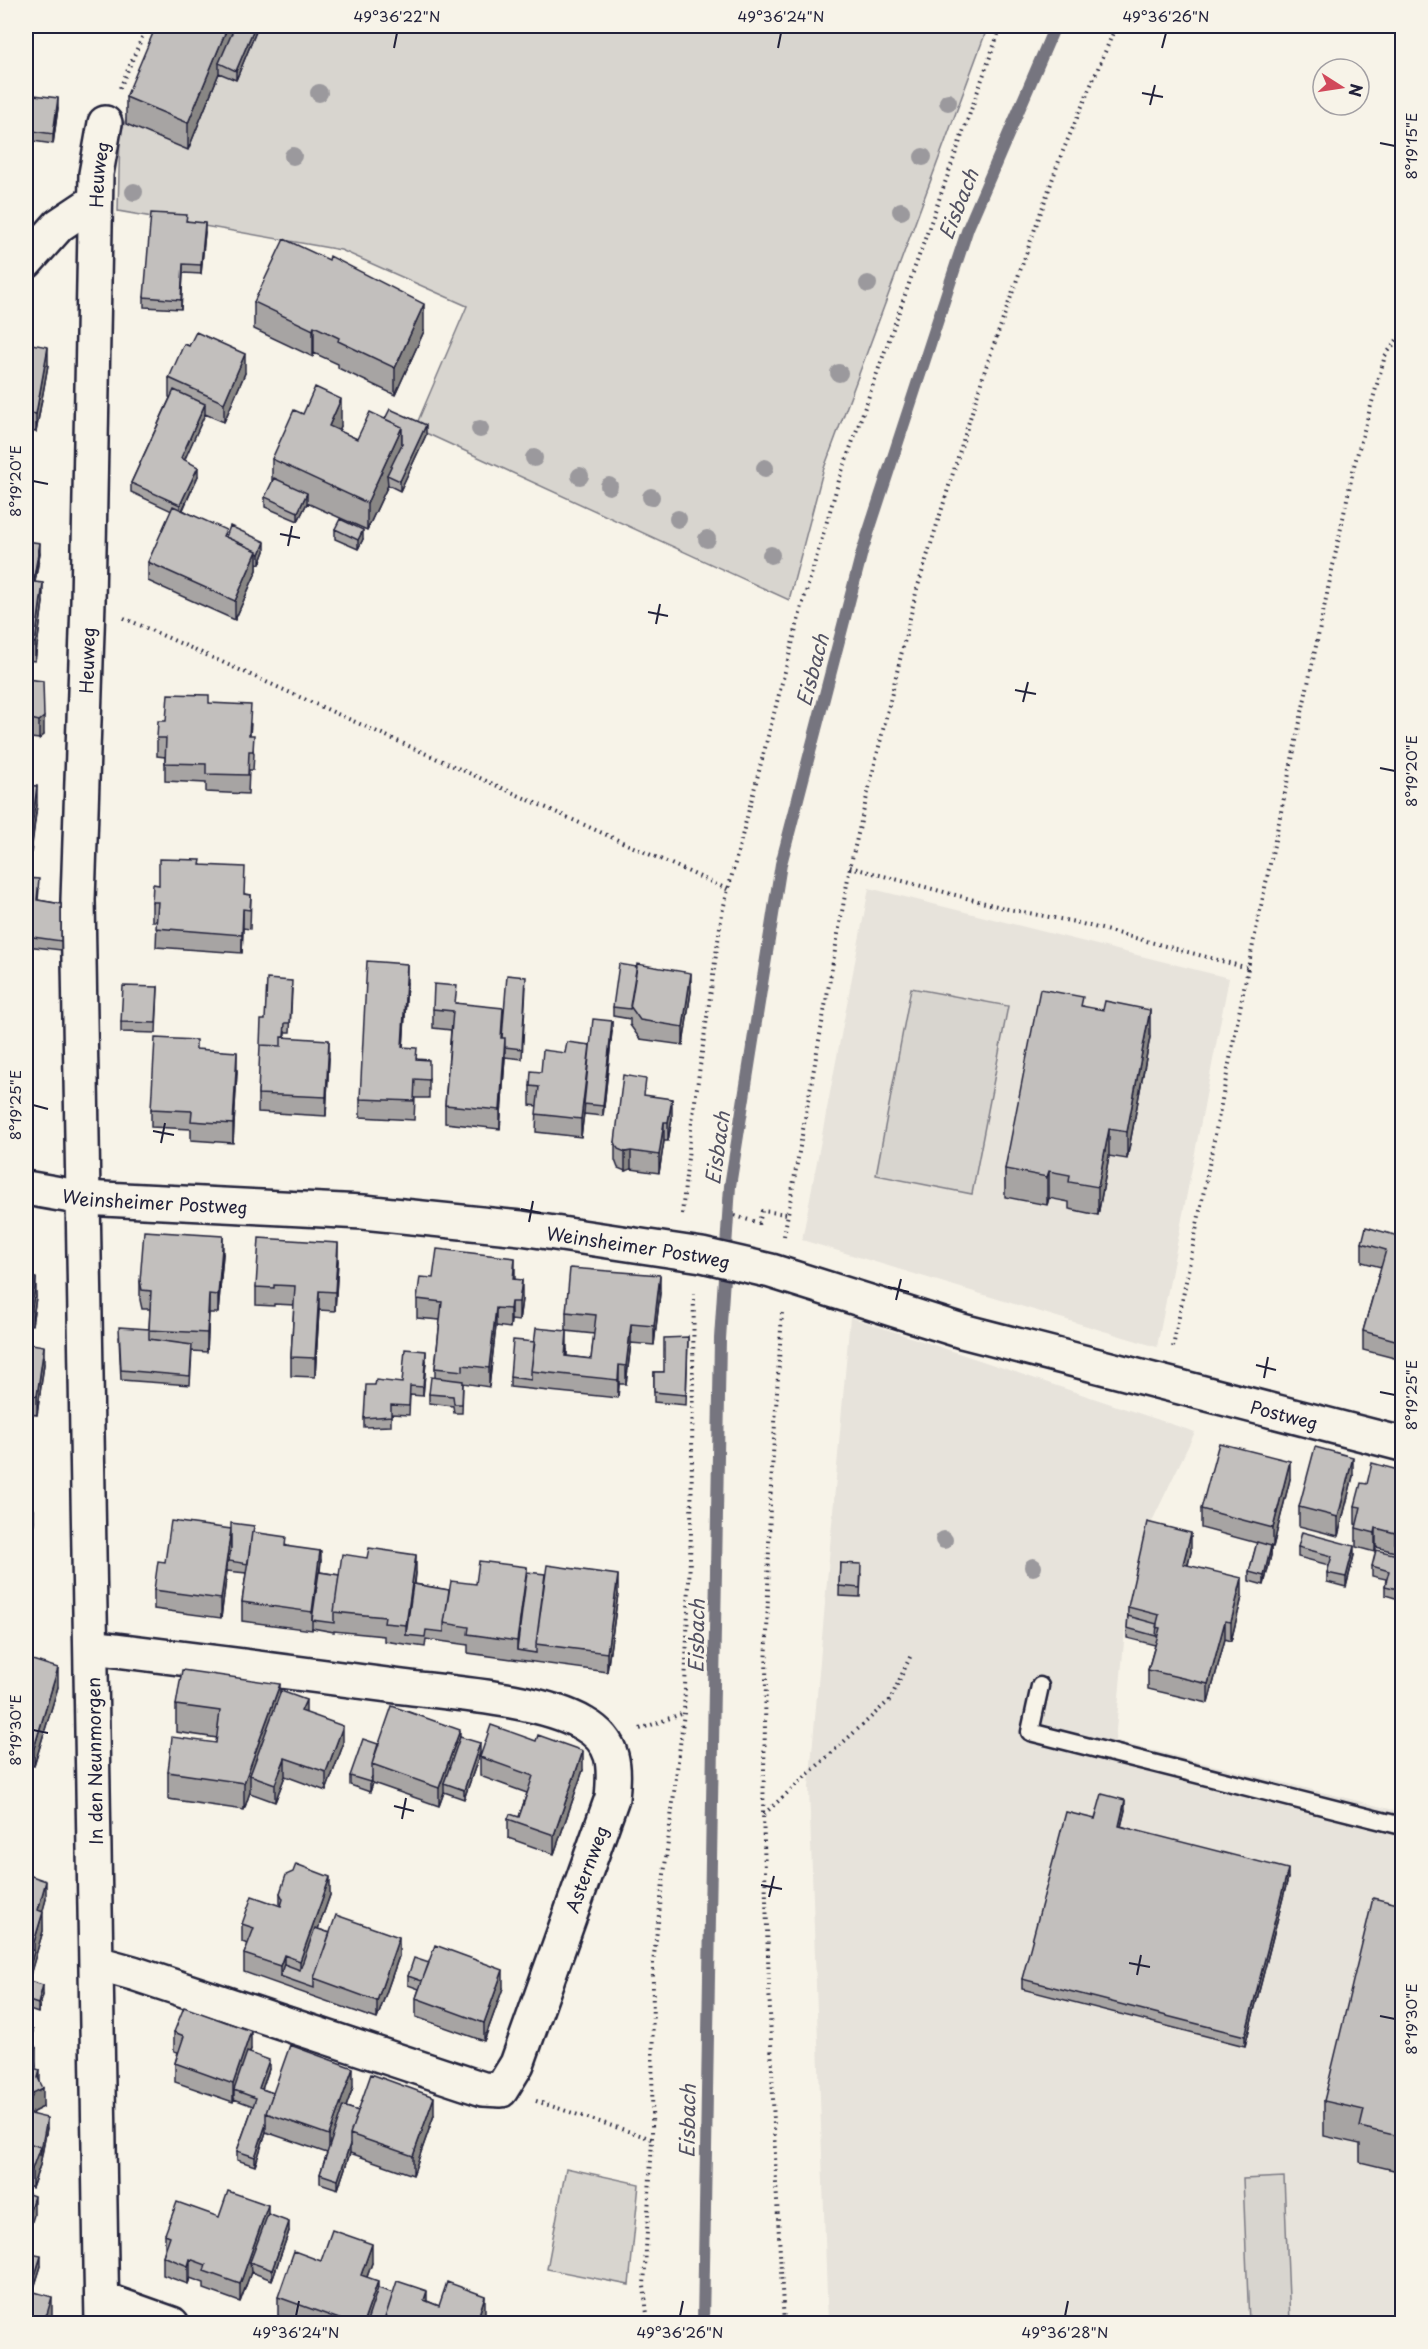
<svg xmlns="http://www.w3.org/2000/svg" width="1428" height="2349" font-family="'Playpen Sans',sans-serif">
<rect width="100%" height="100%" fill="#f7f3e8"/>
<filter id="ink" filterUnits="userSpaceOnUse"><feTurbulence type="fractalNoise" baseFrequency=".0167" numOctaves="2"/><feDisplacementMap in="SourceGraphic" scale="12" xChannelSelector="R" yChannelSelector="G"/><feConvolveMatrix kernelMatrix="1 2 1 2 8 2 1 2 1" color-interpolation-filters="sRGB"/></filter>
<g filter="url(#ink)">
<path fill="#e7e3db" d="M869,888L1229,978L1157,1347L802,1240Z
M850,1317L1195,1432L1143,1540L1126,1620L1115,1741L1402,1812V2323L828,2324L809,1787Z"/>
<path fill="#d8d5cf" stroke="#7d7c85" stroke-width="1.5" d="M164,26H988L823,471L789,600L415,428L467,306L341,250L118,211L120,134Z
M911,988L1008,1006L972,1194L876,1175Z
M566,2168L639,2184L629,2285L547,2269Z
M1284,2177L1290,2323H1249L1243,2179Z"/>
<g fill="none" stroke-linecap="round" stroke-linejoin="round">
<path stroke="#76747f" stroke-width="12" d="M703,2324L720,1339L730,1186L781,864L862,552L968,228L1055,26"/>
<g stroke="#22223b" stroke-width="21">
<path id="service" d="M1040,1686L1030,1732L1402,1826"/>
</g>
<g stroke="#22223b" stroke-width="38">
<g id="minor">
<path d="M26,262L59,225L95,201"/>
<path d="M92,1647C196,1660 299,1673 403,1687C452,1693 542,1699 584,1724C616,1742 615,1767 612,1798L517,2064L501,2090L483,2089L133,1973L97,1963"/>
<path d="M102,2299L172,2324"/>
<path id="s1" d="M102,2324L78,900L88,602L96,174L105,123"/>
</g>
</g>
<g stroke="#22223b" stroke-width="38">
<g id="tertiary">
<path id="s2" d="M26,1188L83,1198L363,1212L521,1228L702,1255L771,1271L962,1331L1402,1444"/>
</g>
</g>
<path stroke="#22223b" stroke-width="4" stroke-dasharray="1.5 4.5" stroke-linecap="butt" d="M120,88L147,26
M124,618L729,890
M850,867L1008,909L1075,922L1248,968
M682,1214L691,1129L722,913L802,606L840,477L1001,26
M735,1216L759,1223L762,1211L787,1214
M784,1236L850,867L917,589L985,370L1060,158L1116,26
M782,1313L770,1502L763,1814L776,2183L784,2324
M1173,1347L1248,968L1354,466L1385,356L1402,333
M640,1729L684,1713
M764,1814L890,1700L911,1655
M536,2101L652,2139
M648,2324L644,2286L652,2140L653,1963L684,1713L691,1532L694,1290"/>
<use href="#service" stroke="#f7f3e8" stroke-width="16"/>
<use href="#minor" stroke="#f7f3e8" stroke-width="33"/>
<use href="#tertiary" stroke="#f7f3e8" stroke-width="33"/>
</g>
<g fill="#9b999d">
<circle cx="319" cy="93" r="9"/>
<circle cx="948" cy="102" r="9"/>
<circle cx="293" cy="156" r="9"/>
<circle cx="923" cy="157" r="9"/>
<circle cx="134" cy="192" r="9"/>
<circle cx="901" cy="211" r="9"/>
<circle cx="868" cy="284" r="9"/>
<circle cx="839" cy="373" r="9"/>
<circle cx="480" cy="429" r="9"/>
<circle cx="534" cy="458" r="9"/>
<circle cx="765" cy="468" r="9"/>
<circle cx="580" cy="476" r="9"/>
<circle cx="609" cy="486" r="9"/>
<circle cx="651" cy="497" r="9"/>
<circle cx="678" cy="519" r="9"/>
<circle cx="707" cy="539" r="9"/>
<circle cx="771" cy="555" r="9"/>
<circle cx="944" cy="1540" r="9"/>
<circle cx="1033" cy="1567" r="9"/>
</g>
<path fill="#a7a4a3" stroke="#22223b" stroke-width="1.5" d="M257,26V29L236,80L219,73L188,150L126,124V97Z
M26,94L58,108L53,144L26,140Z
M187,221L205,232L201,274L183,273L181,309L144,307V297Z
M254,302L424,331L395,395L338,368V364L314,353L313,357L254,329Z
M26,331L28,344L48,365L36,432L26,430Z
M245,373L224,422L205,414L184,460L198,476L183,510L226,535L265,551L260,564L257,563V570L235,620L148,581V562L172,511L131,492V483L170,398L169,397V378Z
M303,414L341,426L339,431L357,439L385,419L426,435L400,491L388,485L367,530L307,503L298,521L265,507V497L272,484V459Z
M335,529L363,539L358,549L335,539Z
M26,541L40,553L35,582L43,602L35,661L26,660Z
M26,679L44,735L39,739L31,738L26,730Z
M209,703L251,724L250,735L254,754L253,770H249L248,794L206,792V783L165,781V757L157,756V738L166,721Z
M26,785L37,805L28,878L39,889L38,900L61,904V950L26,946Z
M201,865L245,894L251,895L250,929L243,928L242,953L156,947L157,921H152V902L159,885Z
M407,982L403,1047L417,1059L429,1078V1098H415L414,1120L360,1117V1099Z
M526,986L522,1059L505,1057L500,1129L445,1123V1105L451,1030L433,1028V1009L457,1003L502,1035Z
M158,987L156,1033L121,1032V1022Z
M292,990L290,1032H285V1037L329,1058L326,1116L258,1112V1094L265,1020Z
M691,991L683,1045L640,1039L630,1025V1019L613,1016V1007Z
M1083,1006L1150,1037L1127,1159L1109,1156L1098,1215L1069,1209V1202L1049,1198L1047,1205L1005,1197V1169Z
M612,1031L603,1116L584,1114V1113L581,1137L536,1132L537,1106L530,1105V1086L541,1072L590,1045Z
M196,1049L237,1071L233,1143L191,1140V1129L151,1127V1109Z
M646,1096L672,1118L668,1141H664L659,1173L631,1169L625,1171L618,1168L615,1160V1142Z
M1402,1237V1360L1363,1350V1331L1381,1267L1362,1262V1243Z
M223,1254L218,1313H209L207,1352L192,1351L190,1385L121,1380L119,1337L149,1329L150,1309H142L140,1300V1281Z
M26,1257L33,1277L36,1297L32,1325L26,1324Z
M338,1261L335,1311L319,1310L315,1377L291,1376V1357L294,1305L274,1304V1306L256,1305V1287Z
M433,1278L515,1279L522,1299L519,1321L511,1320L510,1328L496,1326L489,1387L463,1383L462,1413H454L453,1406L429,1403V1394L435,1377V1368L440,1320L417,1318V1299Z
M660,1293L654,1345L631,1343L626,1384H619L618,1398L510,1387V1377L567,1350V1356L591,1359L594,1334L566,1331V1312Z
M688,1337L686,1405L654,1402V1372H664Z
M26,1343L44,1364L37,1415L26,1413Z
M426,1361L423,1396L410,1395L409,1415L391,1414V1426L364,1427V1418L375,1385L402,1383Z
M1402,1471V1520L1395,1552L1376,1547L1375,1552L1356,1547V1528L1357,1525L1355,1524V1506L1367,1484Z
M1353,1476L1338,1536L1299,1526V1507Z
M1290,1479L1273,1547H1271V1555L1264,1585L1249,1581V1572L1257,1543L1201,1528V1509Z
M26,1509L34,1520L32,1537L26,1536Z
M254,1532L321,1560L320,1572L339,1575L416,1573L415,1584L449,1590L527,1574L618,1594L607,1672L468,1653V1645L426,1639L425,1647L384,1641V1636L334,1631V1632L312,1628V1630L242,1621V1602L246,1573L227,1571L221,1618L154,1609V1590L165,1562Z
M1298,1547L1354,1555L1346,1587L1327,1582V1573L1329,1565L1298,1557Z
M1191,1552L1188,1565L1242,1597L1231,1641L1225,1639L1208,1703L1148,1689V1670L1155,1645L1127,1638L1128,1607Z
M1402,1556V1600L1385,1595V1586L1386,1579L1372,1576V1566Z
M840,1563L861,1574L860,1597L839,1596Z
M26,1658L58,1687L34,1766L26,1764Z
M280,1694L306,1713L343,1745L326,1791L285,1776L275,1802L250,1793V1792L244,1810L168,1799V1772L216,1743L217,1738L176,1732V1705Z
M460,1738L480,1753L464,1799L444,1792L439,1806L373,1783L370,1792L350,1785V1776L378,1744Z
M480,1757L583,1770L554,1854L508,1838V1819L519,1817L527,1793L480,1776Z
M1125,1810L1121,1826L1288,1878L1245,2046L1022,1989V1979L1095,1819Z
M26,1874L46,1899L42,1912L43,1931L28,1981L43,1995L38,2013L27,2009L28,2029L33,2044L36,2067L33,2068L40,2083L43,2107L33,2112L32,2114L47,2128L40,2165L32,2188L26,2185Z
M280,1893L330,1895L318,1929L399,1956L377,2019L244,1972V1954L248,1944L242,1942V1924L280,1906Z
M1402,1905V2172L1360,2162V2144L1324,2136V2101Z
M408,1976L503,1988L484,2041L416,2017V1998L419,1989L408,1985Z
M174,2032L251,2049L250,2053L269,2069L262,2089L273,2093L353,2087L346,2107L358,2111L434,2115L413,2175L350,2153L338,2189L320,2183V2174L327,2153L266,2132L255,2166L237,2160V2151L253,2106L234,2099L233,2102L175,2082V2063L178,2052L174,2051Z
M268,2214L289,2231L272,2280L251,2272L240,2302L204,2289V2283L190,2278L188,2284L163,2275V2256L165,2249V2234L219,2217Z
M26,2253L41,2266L35,2285L26,2282Z
M321,2261L372,2263L367,2277L378,2289L427,2301L439,2306L485,2315L482,2324H300L278,2316V2297Z"/>
<path fill="#888684" stroke="#22223b" stroke-width="1.5" d="M228,26H239L219,63V73L188,150V123Z
M255,26H257V29L236,80V71Z
M58,98V108L53,144V134Z
M205,223V232L201,274V265Z
M183,264V273L181,309V300Z
M424,304V331L395,395V368Z
M314,326V353L313,357V330Z
M48,347V365L36,432V414Z
M245,354V373L224,422V403Z
M341,399V426L329,454V426Z
M205,404V414L181,468V458Z
M426,425V435L400,491V481Z
M402,427V454L387,475L388,485L367,530V503Z
M198,467V476L180,515V505Z
M307,493V503L298,521V512Z
M363,530V539L358,549V540Z
M265,542V551L260,564V554Z
M40,543V553L33,593V583Z
M257,551V570L235,620V601Z
M43,583V602L35,661V643Z
M44,717V735L39,739V721Z
M37,786V805L26,888V870Z
M243,909V928L242,953V935Z
M407,964V982L402,1066V1047Z
M691,973V991L683,1045V1027Z
M1150,1010V1037L1127,1159V1132Z
M612,1021V1031L603,1116V1106Z
M505,1038V1057L500,1129V1110Z
M329,1040V1058L326,1116V1097Z
M590,1045L584,1113L581,1137V1119Z
M237,1052V1071L233,1143V1124Z
M672,1099V1118L668,1141V1122Z
M664,1122V1141L659,1173V1155Z
M1109,1129V1156L1098,1215V1187Z
M631,1151V1169L625,1171V1152Z
M1049,1171V1198L1047,1205V1177Z
M223,1236V1254L218,1313V1295Z
M338,1243V1261L335,1311V1292Z
M515,1258V1277L513,1298V1279Z
M660,1275V1293L654,1345V1326Z
M36,1278V1297L32,1325V1306Z
M522,1280V1299L519,1321V1302Z
M319,1291V1310L315,1377V1358Z
M209,1294V1313L207,1352V1333Z
M511,1302V1320L510,1328V1309Z
M496,1308V1326L489,1387V1368Z
M631,1324V1343L626,1384V1366Z
M567,1331V1350L565,1375V1356Z
M44,1346V1364L37,1415V1396Z
M426,1351V1361L423,1396V1387Z
M619,1365V1384L618,1398V1380Z
M29,1431V1450L26,1473V1454Z
M1353,1457V1476L1338,1536V1517Z
M1290,1461V1479L1273,1547V1528Z
M1402,1501V1520L1395,1552V1533Z
M34,1510V1520L32,1537V1527Z
M1376,1528V1547L1375,1552V1533Z
M231,1529V1548L229,1561H227V1571L221,1618V1599Z
M1191,1533V1552L1183,1583V1564Z
M1271,1546V1555L1264,1585V1576Z
M1354,1546V1555L1346,1587V1577Z
M320,1551H321V1560L313,1620H312V1630V1612Z
M416,1555V1573L407,1635H406V1625Z
M527,1567V1586L517,1650V1641Z
M618,1575V1594L607,1672V1653Z
M1242,1578V1597L1231,1641V1622Z
M1225,1621V1639L1208,1703V1684Z
M58,1668V1687L34,1766V1748Z
M280,1684V1711L250,1775V1792L244,1810V1783Z
M306,1700V1718L301,1711Z
M343,1726V1745L326,1791V1772Z
M460,1730V1749L444,1783V1792L439,1806V1788Z
M480,1743V1753L464,1799V1790Z
M583,1751V1770L554,1854V1835Z
M285,1758V1776L275,1802V1784Z
M372,1776V1782L373,1783L370,1792V1782Z
M1125,1800V1810L1119,1835V1826Z
M1288,1869V1878L1245,2046V2036Z
M330,1877V1895L300,1980V1961Z
M46,1881V1899L38,1929V1910Z
M43,1912V1931L26,1989V1980L34,1951V1942Z
M399,1937V1956L377,2019V2001Z
M284,1955V1974L280,1976V1966Z
M503,1970V1988L484,2041V2023Z
M43,1985V1995L38,2013V2004Z
M28,2012V2030L26,2031V2013Z
M33,2030V2049L36,2048V2067L27,2072L26,2075V2056Z
M251,2031V2049L237,2091L234,2090V2099L233,2102V2084Z
M269,2060V2069L259,2098V2088Z
M353,2068V2087L329,2154V2135Z
M40,2070V2090L43,2088V2107L33,2112L29,2124V2105Z
M434,2097V2115L413,2175V2156Z
M47,2118V2128L40,2165L32,2188V2169Z
M266,2124V2132L255,2166V2157Z
M350,2144V2153L338,2189V2180Z
M34,2196V2215L26,2241V2222Z
M268,2205V2224L250,2262L251,2272L240,2302V2284Z
M289,2222V2231L272,2280V2270Z
M372,2244V2263L361,2293V2275Z
M41,2256V2266L35,2285V2275Z
M190,2259V2278L188,2284V2266Z
M378,2281V2299L370,2324H363Z
M427,2291V2310L424,2300Z
M485,2296V2315L482,2324H476Z
M52,2297V2315L50,2324H39Z"/>
<path fill="#c2bfbd" stroke="#22223b" stroke-width="1.5" d="M156,26H228L188,123L126,97Z
M235,26H255L236,71L219,63Z
M26,94L58,98L53,134L26,130Z
M151,213L187,215L186,221L205,223L201,265L183,264L181,300L144,297Z
M284,239L329,260L330,256L424,304L395,368L338,341L339,338L314,326L313,330L254,302Z
M26,331H28L26,343L48,347L36,414L26,412Z
M196,332L245,354L224,403L169,378L184,344L189,346Z
M315,387L341,399L329,426L357,439L370,412L402,427L367,503L272,459L294,410L303,414Z
M174,390L205,404L181,458L198,467L180,505L131,483Z
M390,409L426,425L400,481L387,475L402,444V427L385,419Z
M274,478L307,493L298,512L265,497Z
M173,506L226,530L223,536L257,551L235,601L148,562Z
M340,519L363,530L358,540L335,529Z
M230,526L265,542L260,554L257,553V551L226,537Z
M26,541L40,543L33,582L26,581Z
M26,581L43,583L35,643L26,641Z
M26,679L43,681L44,717L39,721L31,719L26,711Z
M168,694L209,695V703L251,705L249,735H254L253,751H249L248,775L206,774V764L165,763L166,738H157L158,721H166Z
M26,785L37,786L26,870Z
M159,859L201,860L200,865L245,867L244,894L251,895L250,910L243,909L242,935L156,928L158,902H152L153,884L159,885Z
M26,878L39,879L37,900L61,904V941L26,936Z
M367,961L407,964L402,1047L417,1048L416,1059L429,1060V1080L415,1079L414,1101L360,1099Z
M619,964L637,967L630,1009L613,1007Z
M637,964L691,973L683,1027L640,1020L630,1006Z
M507,975L526,977L522,1049L505,1047V1038H502Z
M267,979L292,981L290,1023H285L284,1037H281V1046L260,1045L261,1020H265Z
M434,984L457,986L455,1003L503,1008L501,1038H505L500,1110L445,1105L453,1011L433,1009Z
M123,986L158,987L156,1023L121,1022Z
M1040,989L1083,997L1081,1006L1103,1010L1105,1001L1150,1010L1127,1132L1109,1129L1098,1187L1069,1182L1070,1175L1049,1171L1047,1177L1005,1169Z
M593,1019L612,1021L603,1106L584,1104Z
M281,1037L329,1040L326,1097L258,1094L260,1045L281,1046Z
M155,1038L196,1040V1049L237,1052L233,1124L191,1121L192,1111L151,1109Z
M567,1042L590,1045L581,1119L536,1114L539,1087L530,1086L531,1071L541,1072L543,1050L565,1053Z
M623,1075L646,1079L644,1095L672,1099L668,1122H664L659,1155L631,1151L625,1152L618,1149L615,1142Z
M1366,1227L1402,1237V1342L1363,1331L1386,1250L1362,1243Z
M144,1231L223,1236L218,1295L209,1294L207,1333L149,1330L151,1291L142,1290L140,1281Z
M259,1238L338,1243L335,1292L319,1291L315,1358L291,1357L295,1286L274,1285V1288L256,1287Z
M437,1249L515,1258L513,1279L522,1280L519,1302H511L510,1309L496,1308L489,1368L463,1365V1371L435,1368L442,1302L417,1299L420,1277L433,1278Z
M26,1257L33,1270L32,1277L36,1278L32,1306L26,1305Z
M570,1268L660,1275L654,1326L631,1324L626,1366L619,1365L618,1380L531,1371L536,1328L567,1331L565,1356L591,1359L596,1315L566,1312Z
M119,1327L149,1329V1339L192,1345L190,1376L121,1370Z
M688,1337L686,1395L654,1392V1372H664V1338Z
M513,1340L535,1342L531,1371V1380L510,1377Z
M26,1343L44,1346L37,1396L26,1394Z
M405,1349L426,1351L423,1387L410,1386L409,1406L391,1405V1416L364,1418L366,1385H375L376,1380L402,1383Z
M431,1377L463,1381L462,1404H454L453,1396L429,1394Z
M26,1431H29L26,1454Z
M1219,1443L1290,1461L1273,1528L1201,1509Z
M1315,1447L1353,1457L1338,1517L1299,1507Z
M1372,1463L1402,1471V1501L1395,1533L1376,1528L1375,1533L1356,1528L1361,1507L1355,1506L1361,1483L1367,1484Z
M26,1509L34,1510L32,1527L26,1526Z
M171,1521L231,1529L221,1599L154,1590L158,1561L165,1562Z
M1147,1522L1191,1533L1183,1564L1242,1578L1231,1622L1225,1621L1208,1684L1148,1670L1160,1628L1156,1627L1159,1615L1128,1607Z
M231,1523L254,1526L253,1532H252L248,1564L229,1561L231,1548Z
M252,1532L286,1537L285,1546L320,1551L312,1612L242,1602Z
M1302,1532L1354,1546L1346,1577L1327,1573L1332,1556L1298,1547Z
M1257,1542L1271,1546L1264,1576L1249,1572Z
M369,1548L416,1555L406,1625L384,1623L385,1617L334,1612L342,1554L367,1558Z
M1376,1550L1402,1556V1590L1385,1586L1389,1571L1372,1566Z
M479,1561L527,1567L517,1641L468,1634L469,1627L444,1623L451,1581L476,1584Z
M840,1563L861,1564L860,1588L839,1586Z
M547,1565L618,1575L607,1653L536,1644Z
M319,1572L339,1575L334,1612V1623L312,1620Z
M527,1572L545,1574L536,1644V1653L517,1650Z
M413,1584L449,1590L444,1623V1632L426,1630L425,1637L406,1635Z
M1128,1616L1157,1624L1156,1636L1127,1628Z
M26,1658L58,1668L34,1748L26,1745Z
M182,1670L280,1684L244,1783L168,1772L172,1737L216,1743L220,1711L176,1705Z
M281,1691L306,1700L301,1711L343,1726L326,1772L285,1758L275,1784L250,1775Z
M392,1706L460,1730L439,1788L372,1764Z
M491,1725L536,1741L538,1735L583,1751L554,1835L508,1819L510,1814L519,1817L533,1776L480,1757Z
M460,1737L480,1743L464,1790L444,1783Z
M363,1739L378,1744L372,1764V1776L370,1782L350,1776Z
M1102,1794L1125,1800L1119,1826L1288,1869L1245,2036L1022,1979L1066,1812L1095,1819Z
M296,1864L330,1877L300,1961L284,1955L280,1966L244,1954L254,1928L242,1924L252,1896L281,1906L283,1899L280,1893L286,1875L293,1872Z
M26,1874L46,1881L38,1910L43,1912L34,1942L26,1939Z
M1373,1898L1402,1905V2137L1360,2127L1364,2110L1324,2101Z
M336,1915L399,1937L377,2001L314,1978Z
M315,1928L330,1933L314,1978V1988L280,1976L284,1964L300,1970Z
M435,1945L503,1970L484,2023L416,1998Z
M26,1948L34,1951L26,1980Z
M414,1958L429,1963L422,1981L408,1976Z
M26,1980L43,1985L38,2004L26,2000Z
M184,2007L251,2031L233,2084L175,2063L184,2036L174,2032Z
M26,2028L33,2030L30,2038L36,2048L27,2053L26,2056Z
M290,2045L353,2068L329,2135L266,2113Z
M247,2052L269,2060L259,2088L273,2093L266,2113V2124L255,2157L237,2151L256,2098L234,2090Z
M26,2066L40,2070L38,2078L43,2088L33,2093L29,2105L26,2104Z
M371,2074L434,2097L413,2156L350,2134Z
M343,2106L358,2111L350,2134V2144L338,2180L320,2174Z
M26,2113L47,2118L40,2156V2147L26,2142Z
M26,2142L40,2147L32,2169L26,2166Z
M228,2191L268,2205L240,2284L204,2271L206,2265L190,2259L188,2266L163,2256L170,2236L165,2234L177,2202L219,2217Z
M26,2193L34,2196L26,2222Z
M268,2214L289,2222L272,2270L250,2262Z
M332,2230L372,2244L361,2275L378,2281L363,2324H353L278,2297L294,2251L321,2261Z
M26,2253L41,2256L35,2275L26,2272Z
M397,2281L427,2291L424,2300L439,2306L447,2282L485,2296L476,2324H383Z
M26,2285L33,2287L31,2291L52,2297L47,2314L42,2317L39,2324H26Z
M378,2288L393,2293L383,2324H366Z"/>
</g>
<path fill="none" stroke="#22223b" stroke-width="2" d="M394,48L397,33M778,48L781,33M1162,48L1166,33M1142,93L1163,97M1150,105L1155,85M1380,143L1395,146M33,481L48,484M280,534L300,538M288,546L292,526M648,612L668,616M656,624L660,604M1015,690L1036,694M1023,702L1028,682M1380,768L1395,771M33,1105L48,1109M153,1131L174,1135M161,1143L165,1123M521,1209L541,1213M529,1222L533,1201M888,1287L909,1292M896,1300L901,1279M1256,1365L1276,1370M1264,1378L1268,1357M1380,1392L1395,1395M33,1730L48,1733M394,1806L414,1811M402,1819L406,1798M761,1885L782,1889M769,1897L774,1876M1129,1963L1150,1967M1137,1975L1141,1955M1380,2016L1395,2019M296,2316L299,2301M680,2316L683,2301M1065,2316L1068,2301"/>
<g text-anchor="middle" dominant-baseline="central" stroke-width="6" stroke-linejoin="round" paint-order="stroke">
<g font-size="18" fill="#22223b" stroke="#f7f3e8">
<text stroke="none"><textPath href="#s1" startOffset="2150">Heuweg</textPath></text>
<text stroke="none"><textPath href="#s1" startOffset="1664">Heuweg</textPath></text>
<text stroke="none"><textPath href="#s2" startOffset="130">Weinsheimer Postweg</textPath></text>
<text stroke="none"><textPath href="#s2" startOffset="616">Weinsheimer Postweg</textPath></text>
<text stroke="none"><textPath href="#s2" startOffset="1284">Postweg</textPath></text>
<text transform="translate(94 1761) rotate(-91)">In den Neunmorgen</text>
<text transform="translate(586 1869) rotate(-70)">Asternweg</text>
</g>
<g font-size="20" font-style="italic" fill="#535263" stroke="#f7f3e8">
<text transform="translate(958 204) rotate(-68)">Eisbach</text>
<text transform="translate(812 670) rotate(-75)">Eisbach</text>
<text transform="translate(717 1148) rotate(-82)">Eisbach</text>
<text transform="translate(696 1636) rotate(-89)">Eisbach</text>
<text transform="translate(687 2121) rotate(-89)">Eisbach</text>
</g>
</g>
<rect width="1428" height="2349" fill="none" stroke="#f7f3e8" stroke-width="66"/>
<g transform="translate(1341 87) rotate(102)"><circle r="28" fill="#f7f3e8" stroke="#a29fa3" stroke-width="1.5"/>
<path d="M0-4.5L10 22L0 15L-10 22Z" fill="#d1495b"/>
<text y="-9" font-size="16" font-weight="bold" text-anchor="middle" fill="#22223b">N</text>
</g>
<rect x="33" y="33" width="1362" height="2283" fill="none" stroke="#22223b" stroke-width="2"/>
<g font-size="15" text-anchor="middle" fill="#22223b">
<text x="397" y="22">49°36'22"N</text>
<text x="781" y="22">49°36'24"N</text>
<text x="1166" y="22">49°36'26"N</text>
<text transform="translate(1412 146) rotate(-90)" y="5">8°19'15"E</text>
<text transform="translate(16 481) rotate(-90)" y="5">8°19'20"E</text>
<text transform="translate(1412 771) rotate(-90)" y="5">8°19'20"E</text>
<text transform="translate(16 1105) rotate(-90)" y="5">8°19'25"E</text>
<text transform="translate(1412 1395) rotate(-90)" y="5">8°19'25"E</text>
<text transform="translate(16 1730) rotate(-90)" y="5">8°19'30"E</text>
<text transform="translate(1412 2019) rotate(-90)" y="5">8°19'30"E</text>
<text x="296" y="2338">49°36'24"N</text>
<text x="680" y="2338">49°36'26"N</text>
<text x="1065" y="2338">49°36'28"N</text>
</g>
</svg>
